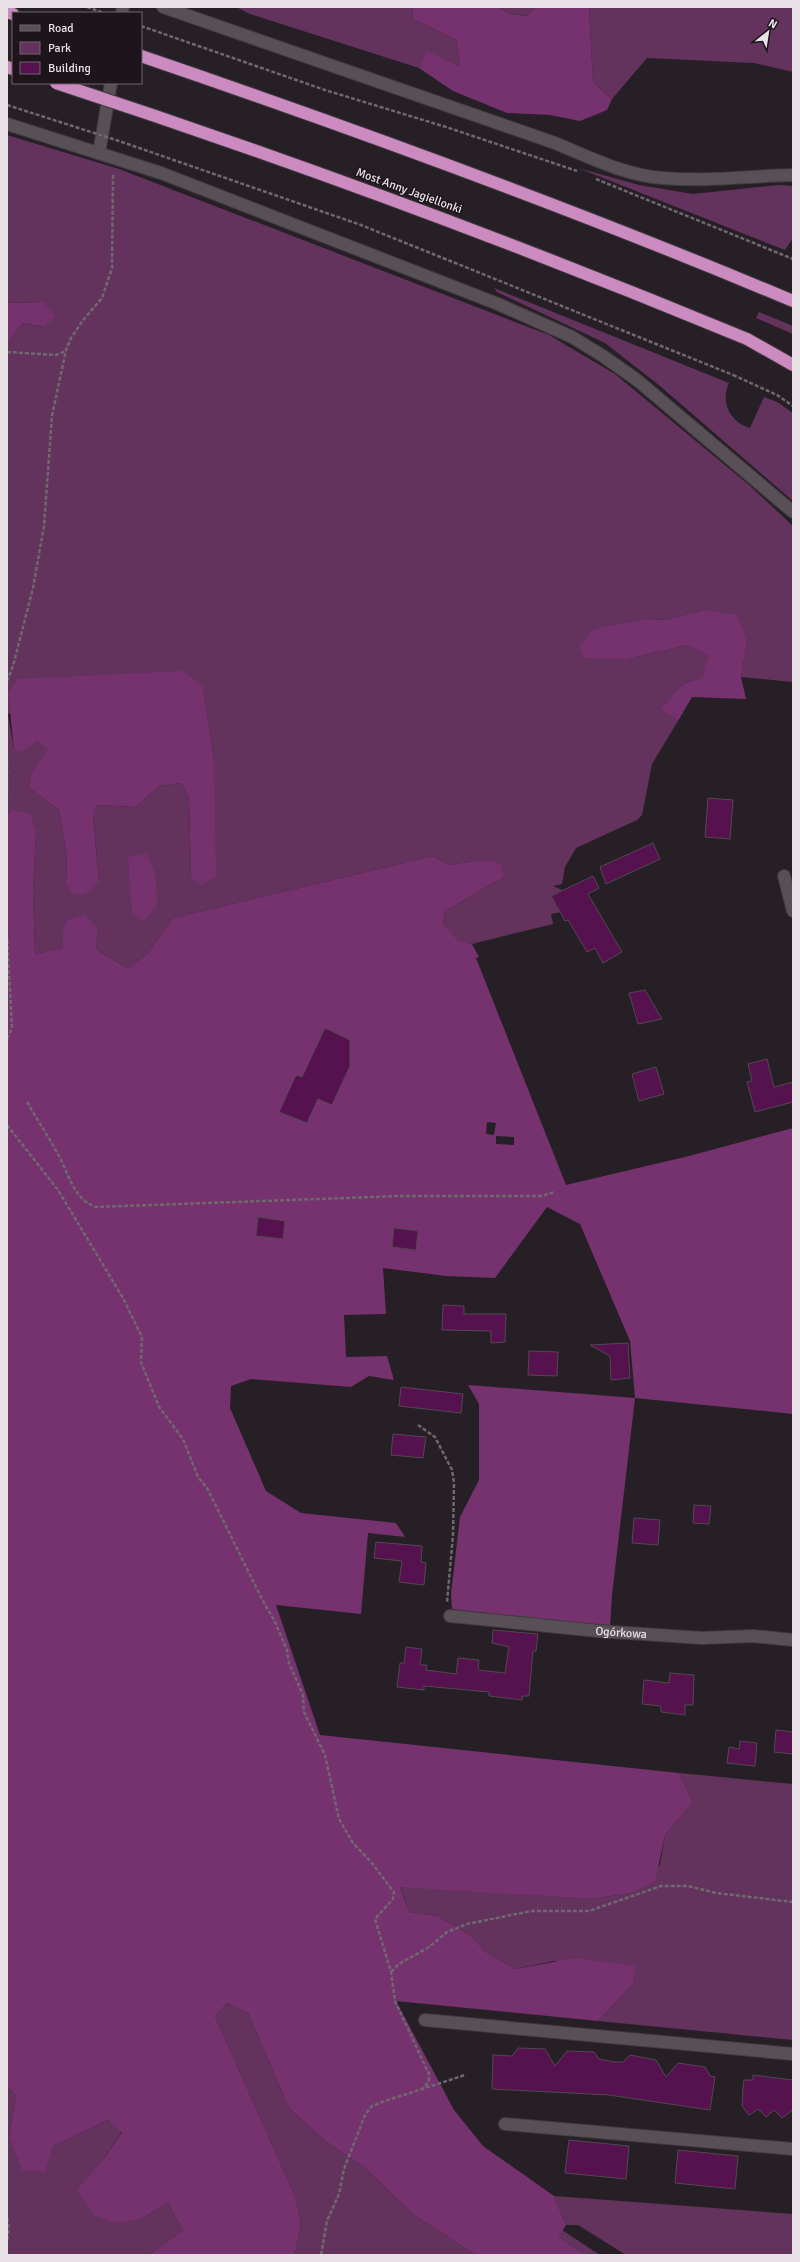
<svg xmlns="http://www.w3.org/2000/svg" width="800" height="2262" font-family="Signika,sans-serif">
<rect width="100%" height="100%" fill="#271f26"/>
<path fill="#63335d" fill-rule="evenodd" d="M236,7H412L413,19L456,40L460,66L428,52L419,68L250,14Z
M499,7H536L527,16L510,14Z
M589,7H793V72L754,63L647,58L612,99L593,82Z
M7,135L119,169L549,335L615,374L749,485L793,526V682L741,677L747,642L703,610L666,620L647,619L628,659L687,645L710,655L702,678L683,684L662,709L678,721L652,764L642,815L637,820L576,848L565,867L562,884L553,886L562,890L551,896L557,908L565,904L566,911L551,914L553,924L472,944L458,942L443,923L445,911L504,877L483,860L449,865L433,856L173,918L148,953L128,969L96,949L98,929L63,932L64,948L35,954L33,892L36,832L11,810L7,816V344L23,323L44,327L43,302L7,303ZM184,671L203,688L214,761V796L191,877L189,798L181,783L159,786L136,807L97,805L93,815L99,881L66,883L67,857L59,810L29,788L31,773L49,749L37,741L14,749L8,714Z
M578,168L639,185L693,194L779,185L793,186V238L785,250Z
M494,288L729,383C720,402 730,422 750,428L764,397L777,402L793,413V501L660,386L605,343L497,292Z
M759,312L793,326V334L756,318Z
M679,1773L793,1784V2040L598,2021L633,1984L554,1961L515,1969L486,1952L470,1935L438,1916L409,1912L400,1886L592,1899L630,1893L660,1865L665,1835L693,1802Z
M227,2003L248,2013L289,2108L324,2140L364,2167L414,2215L476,2255H295L301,2223L295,2196L215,2016Z
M7,2086L16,2096L9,2136L53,2146L108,2120L122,2131L103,2160L141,2219L168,2203L183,2230L149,2255H7Z
M554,2196L793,2214V2255H626L578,2225H566Z
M562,2230L600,2255H585L559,2237Z"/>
<path fill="#76326e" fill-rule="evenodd" d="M412,7H499L510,14L527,16L536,7H589L593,82L612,99L607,110L580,121L550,115L507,113L453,91L419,68L427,51L460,66L456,40L413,19Z
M43,302L55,316L44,327L23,323L7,344V303Z
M703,610L737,615L747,642L741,677L746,699L692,697L678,721L661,709L683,684L702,678L709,655L687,645L628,659L584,658L579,648L594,629L647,619L666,620Z
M184,671L203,687L214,761L216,877L201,885L191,877L189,798L181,783L159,786L136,807L97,805L93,816L99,881L84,895L72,893L66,883L67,857L59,810L29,788L31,773L48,749L37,741L21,752L14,749L8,693L18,679Z
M11,810L30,814L36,832L33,892L35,954L63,948V932L67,920L85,915L98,929L96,949L128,969L148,953L173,918L433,856L449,865L483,860L500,864L504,877L445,911L443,923L458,941L472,944L479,957L476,958L566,1185L689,1156L793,1128V1414L635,1398L612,1595L610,1628L452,1609L451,1594L460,1517L479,1480V1404L468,1385L635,1398L630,1341L580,1224L547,1207L495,1278L446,1276L383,1268L386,1314L344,1315L346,1357L387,1356L394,1380L369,1376L351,1387L251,1379L231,1386L230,1408L266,1491L301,1513L396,1523L405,1537L368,1533L361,1614L276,1605L320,1735L679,1773L693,1802L665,1835L655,1882L630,1893L592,1899L400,1887L409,1912L438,1916L470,1935L486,1952L515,1969L576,1958L635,1966L633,1984L598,2021L396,2001L454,2110L483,2146L554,2196L566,2225L559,2237L585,2255H476L414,2215L364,2167L324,2140L289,2108L248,2013L227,2003L215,2016L295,2196L301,2223L295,2255H149L183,2230L168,2203L141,2219L117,2223L94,2215L77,2190L103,2160L122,2132L108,2120L53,2146L45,2172L22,2170L9,2136L16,2096L7,2086V816ZM487,1122L496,1123L494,1135L486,1134ZM496,1136L514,1137V1145L496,1144ZM258,1218L285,1221L283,1239L256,1236ZM394,1228L418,1231L416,1250L392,1247Z
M147,854L156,877L157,906L143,921L132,912L128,857Z"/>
<path fill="#56124f" stroke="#524850" d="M708,798L733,800L730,839L705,837Z
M653,843L660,859L606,884L600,867Z
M593,876L599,888L588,894L622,952L603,963L595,948L587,952L568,920L565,921L551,896Z
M645,990L662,1019L638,1024L629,993Z
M325,1028L350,1040V1066L332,1105L318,1099L307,1123L279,1112L296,1075L302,1077Z
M767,1059L774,1087L793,1082V1102L755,1112L747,1082L752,1081L748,1064Z
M656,1067L664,1094L639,1101L632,1074Z
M258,1217L285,1221L283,1239L256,1236Z
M394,1228L418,1231L416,1250L392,1247Z
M443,1305L464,1306V1314H506L505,1342L491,1343V1331L442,1330Z
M628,1343L630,1378L611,1380L610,1356L590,1345Z
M529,1351L558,1352L557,1376L528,1375Z
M401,1387L463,1394L461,1413L399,1406Z
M393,1434L426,1437L423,1458L391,1455Z
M694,1505L711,1506L709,1524L693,1523Z
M634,1518L660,1520L658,1545L632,1543Z
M376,1542L422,1546L421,1562L426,1563L424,1585L399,1582L402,1561L374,1558Z
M493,1630L538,1634L536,1651H533L529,1696H522V1700L489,1696V1692L424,1686V1690L397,1687L400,1663H404L406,1647L422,1649L420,1665H427L426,1670L456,1674L458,1658L479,1660L478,1670L505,1673L509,1647L492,1643Z
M670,1673L694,1675L693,1705H685V1715L661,1712V1706L642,1704L644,1680L669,1683Z
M776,1730L793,1732V1754L774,1752Z
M740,1741L757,1743L755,1766L727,1763L729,1747L739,1749Z
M518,2048L545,2049L555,2066L567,2051L594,2052L599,2059L615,2062H623L630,2055L656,2060L666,2077L678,2063L705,2067L710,2076L715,2077L710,2110L609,2095L492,2089L493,2055L512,2056Z
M753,2075L793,2080V2110L782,2118L774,2110L766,2117L758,2109L749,2115L742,2106L743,2088L744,2080H753Z
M569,2140L629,2146L626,2179L565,2173Z
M678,2150L738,2156L735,2189L675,2183Z"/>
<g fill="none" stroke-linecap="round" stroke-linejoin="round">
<g stroke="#40393f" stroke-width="14">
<g id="minor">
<path d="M163,7L555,143C589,157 624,175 662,178C706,182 749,176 793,175"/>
<path d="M122,13L123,7"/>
<path d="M7,124L161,173L498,304L572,337L603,356L637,380L793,512"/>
<path d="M99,153L111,83"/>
<path d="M784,876L793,911"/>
<path id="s1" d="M450,1616L598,1631L702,1638L753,1636L793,1640"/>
<path d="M425,2020L793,2054"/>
<path d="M505,2124L793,2149"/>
</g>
</g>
<g stroke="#40393f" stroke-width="14">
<path id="highway" d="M7,12L13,14
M141,56C361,131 579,211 793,301
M7,67L13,69
M747,339L793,365"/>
</g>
<path stroke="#6f686e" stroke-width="2.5" stroke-dasharray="4 2" stroke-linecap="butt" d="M87,7L104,13
M141,26L325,90L446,127L577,171
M596,179L793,259
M7,352L56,355L66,351
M733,375L777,395L793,406
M7,681L13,666L33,588L44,526L52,416L66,350L71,338L84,319L102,298L112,268L113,173
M7,758V797
M7,934L12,1028L7,1039
M27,1102C38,1121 50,1139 60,1158C70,1178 74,1198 95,1207L401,1196H542L554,1192
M7,1125L58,1190L123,1298L142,1337L141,1362L159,1407L183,1439L198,1477L207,1488L262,1599L275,1622L287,1650L289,1663L303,1695L304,1712L325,1755L339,1819L353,1843L371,1862L394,1892L393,1899L375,1919L391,1972L395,2001L429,2074V2080L425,2087
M418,1425L435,1437L452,1470L454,1483L453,1535L447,1602
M391,1972L399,1964L429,1947L447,1932L467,1924L531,1911H589L661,1886H688L716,1893L793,1902
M7,2218L9,2228L7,2242
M321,2255L327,2221L339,2194L344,2169L365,2115L372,2106L385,2101L465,2075"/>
<use href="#minor" stroke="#594f57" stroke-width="12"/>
<use href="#highway" stroke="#cb8bc1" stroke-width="12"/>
<g stroke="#40393f" stroke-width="14" stroke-linecap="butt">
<path id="highway-bridge" d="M56,83C289,159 520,245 747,339"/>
</g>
<path stroke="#6f686e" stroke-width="2.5" stroke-dasharray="4 2" stroke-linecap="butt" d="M7,105L119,141L361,225L733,375"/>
<use href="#highway-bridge" stroke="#cb8bc1" stroke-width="12"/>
</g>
<g text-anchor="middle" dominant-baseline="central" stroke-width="3" stroke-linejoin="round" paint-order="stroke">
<g font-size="12" fill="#e8e2e7" stroke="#1e151c">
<text transform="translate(409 191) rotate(20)">Most Anny Jagiellonki</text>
<text stroke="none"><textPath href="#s1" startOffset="172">Ogórkowa</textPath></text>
</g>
</g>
<rect width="800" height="2262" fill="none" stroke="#e8e2e7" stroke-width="16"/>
<rect x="12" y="12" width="130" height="72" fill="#1e151c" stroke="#6f676d"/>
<rect x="20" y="25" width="20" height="6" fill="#594f57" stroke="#6f676d"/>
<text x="48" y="32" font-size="12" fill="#e8e2e7">Road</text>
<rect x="20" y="42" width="20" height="12" fill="#63335d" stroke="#6f676d"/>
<text x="48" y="52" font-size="12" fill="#e8e2e7">Park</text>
<rect x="20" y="62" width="20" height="12" fill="#56124f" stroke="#6f676d"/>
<text x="48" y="72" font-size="12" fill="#e8e2e7">Building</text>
<g transform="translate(768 32) rotate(30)" stroke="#1e151c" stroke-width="3" paint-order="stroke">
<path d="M0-3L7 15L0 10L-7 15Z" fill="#e8e2e7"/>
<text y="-6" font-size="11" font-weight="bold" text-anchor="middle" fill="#e8e2e7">N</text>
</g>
</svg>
